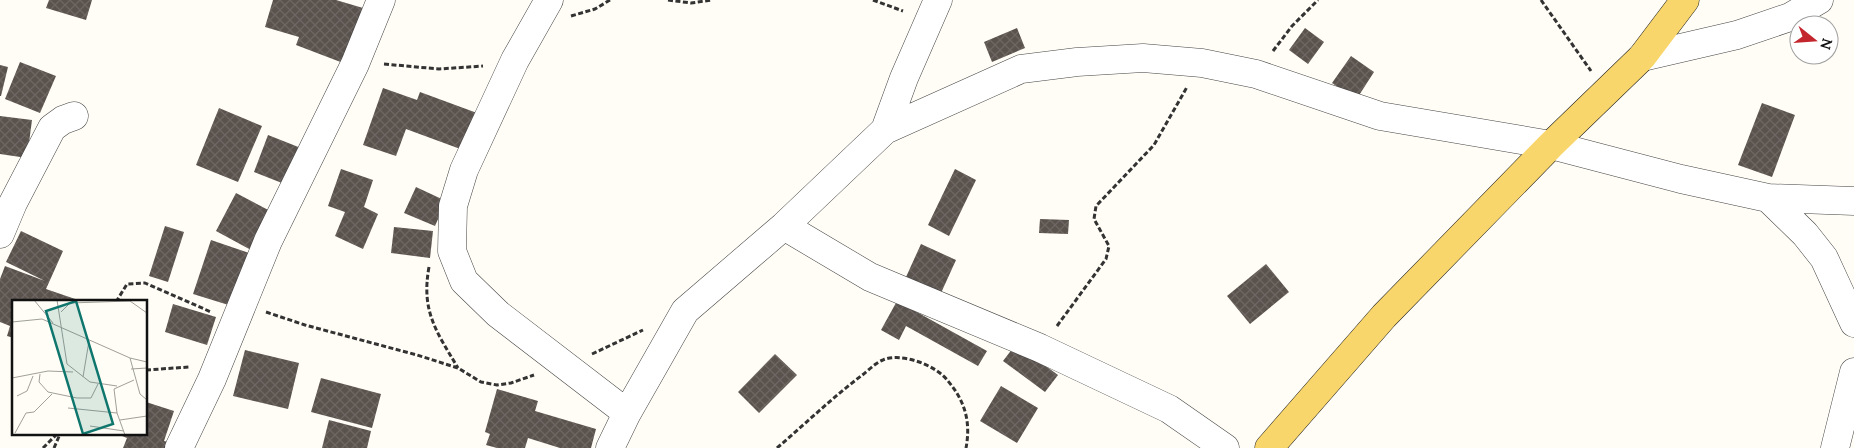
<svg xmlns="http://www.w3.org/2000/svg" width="1854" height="448" font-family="Lora,serif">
<defs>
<pattern id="building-cross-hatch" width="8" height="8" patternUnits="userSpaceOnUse" patternTransform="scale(1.25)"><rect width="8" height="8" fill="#5a524d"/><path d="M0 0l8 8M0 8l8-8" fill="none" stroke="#6d6662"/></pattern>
</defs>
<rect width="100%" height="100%" fill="#fffdf5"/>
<path fill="url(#building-cross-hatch)" d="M49,0H92L86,20L46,8Z
M273,0H336L363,8L358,23L351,66L296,45L299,37L265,27Z
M1017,28L1025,48L992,62L984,42Z
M1305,28L1324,42L1308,64L1289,50Z
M1351,56L1374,72L1356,100L1332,83Z
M20,62L56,76L40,113L5,99Z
M0,65L8,67L1,96H0Z
M383,88L417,100L420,92L477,113L463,150L406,129L396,156L363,145Z
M1762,103L1795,115L1772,177L1738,165Z
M219,108L262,126L238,182L196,165Z
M0,116L32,120L27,158L0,154Z
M268,135L306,150L292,187L254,172Z
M341,169L373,180L364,207L378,214L363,249L335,236L345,212L328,206Z
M955,169L976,180L949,236L928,225Z
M416,187L446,201L435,226L404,213Z
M236,193L272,212L251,250L216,231Z
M1040,219L1069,220L1068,234L1039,233Z
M165,226L184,232L168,282L149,276Z
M394,227L433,231L430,258L391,253Z
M21,231L63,251L46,289L81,301L14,302V338L7,336L10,326L0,322V279L5,266L45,281L6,262Z
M211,240L252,254L235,307L193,294Z
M921,244L956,260L941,293L906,277Z
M1266,264L1289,292L1250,324L1227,296Z
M897,301L987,351L978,366L906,326L899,340L881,330Z
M173,304L216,317L207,345L165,332Z
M1016,344L1058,375L1045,392L1003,361Z
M245,350L299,363L288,409L233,396Z
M775,354L797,375L759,413L738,392Z
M321,378L381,394L372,428L311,412Z
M1001,386L1038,408L1017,443L980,421Z
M497,389L538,401L535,411L596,429L591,448H560L528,438L525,448H497L486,445L490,434L485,432Z
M146,402L174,411L164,441L168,442L166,448H123L127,438L117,434H146Z
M329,420L371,431L367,448H322Z"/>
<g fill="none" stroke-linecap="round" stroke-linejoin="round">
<g stroke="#444" stroke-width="29">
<path id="minor" d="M549,0L515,60L464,170L453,206L452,251L464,281L498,314L627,413
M1642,57L1737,35L1790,17L1819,0
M885,130L904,78L938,0
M1768,198L1805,234L1824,258L1854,323
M784,226L870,277L1040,348L1169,409L1225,448
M0,234L13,203L52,128L63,120L74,116
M179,448L212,379L268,241L355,64L381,0
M610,448L627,413L685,311L784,226L885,130L1021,69L1077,62L1143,58L1202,63L1256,74L1380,116L1551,145L1681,179L1768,198L1854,201
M1835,448L1854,372"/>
</g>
<g stroke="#222" stroke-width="29">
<path id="primary" d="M1269,448L1384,316L1551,145L1642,57L1685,0"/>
</g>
<path stroke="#333" stroke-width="3" stroke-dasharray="5 2.5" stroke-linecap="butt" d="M668,0L691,3L712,0
M873,0L903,11
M1541,0L1591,71
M571,16L595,9L610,0
M1273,51L1292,26L1318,0
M384,64L439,69L483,66
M429,267C421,311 436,331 458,368
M116,302L127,284L145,283L211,312
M266,312L305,325L417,355L458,368L481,382L497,385L511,383L534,375
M1057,326L1106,259L1109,246L1094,219L1096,206L1154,145L1187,87
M592,354L643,330
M146,370L189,367
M43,448L57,434
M54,448L60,434
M777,448C805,424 832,398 861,376C868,371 875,363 883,360C901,352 936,365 948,381C965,401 971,422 966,448"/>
<use href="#minor" stroke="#fff" stroke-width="28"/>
<use href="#primary" stroke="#f9d66b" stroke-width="28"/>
</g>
<g transform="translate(12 300)">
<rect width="135" height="135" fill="#fffdf5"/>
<path fill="none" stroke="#a09f9a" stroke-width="1" d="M22,0L41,23M45,0L55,64L78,82L105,86M49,12L58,3L118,1L135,13M0,22L30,19L118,58L135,62M118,58L128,94L135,100M119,69L135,68M28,74L27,82L36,92L65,98H79L86,84M71,77L77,41M0,78L36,71L61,72M5,96L15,91L21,76M56,108L105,113M108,120L135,116M78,126L112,131M3,133L14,113L22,112L40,94M113,135L105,113L102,89L122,80"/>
<path fill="#0f766e" fill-opacity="0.15" stroke="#0f766e" stroke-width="2.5" d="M64,1L101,124L71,134L34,11Z"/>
<rect width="135" height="135" fill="none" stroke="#111" stroke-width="2.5"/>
</g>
<g transform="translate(1814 40) rotate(107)"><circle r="24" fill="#ffffff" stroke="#a0a0a0"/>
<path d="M0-4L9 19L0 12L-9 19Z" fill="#c4262e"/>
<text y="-8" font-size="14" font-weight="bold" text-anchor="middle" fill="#111111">N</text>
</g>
</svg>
